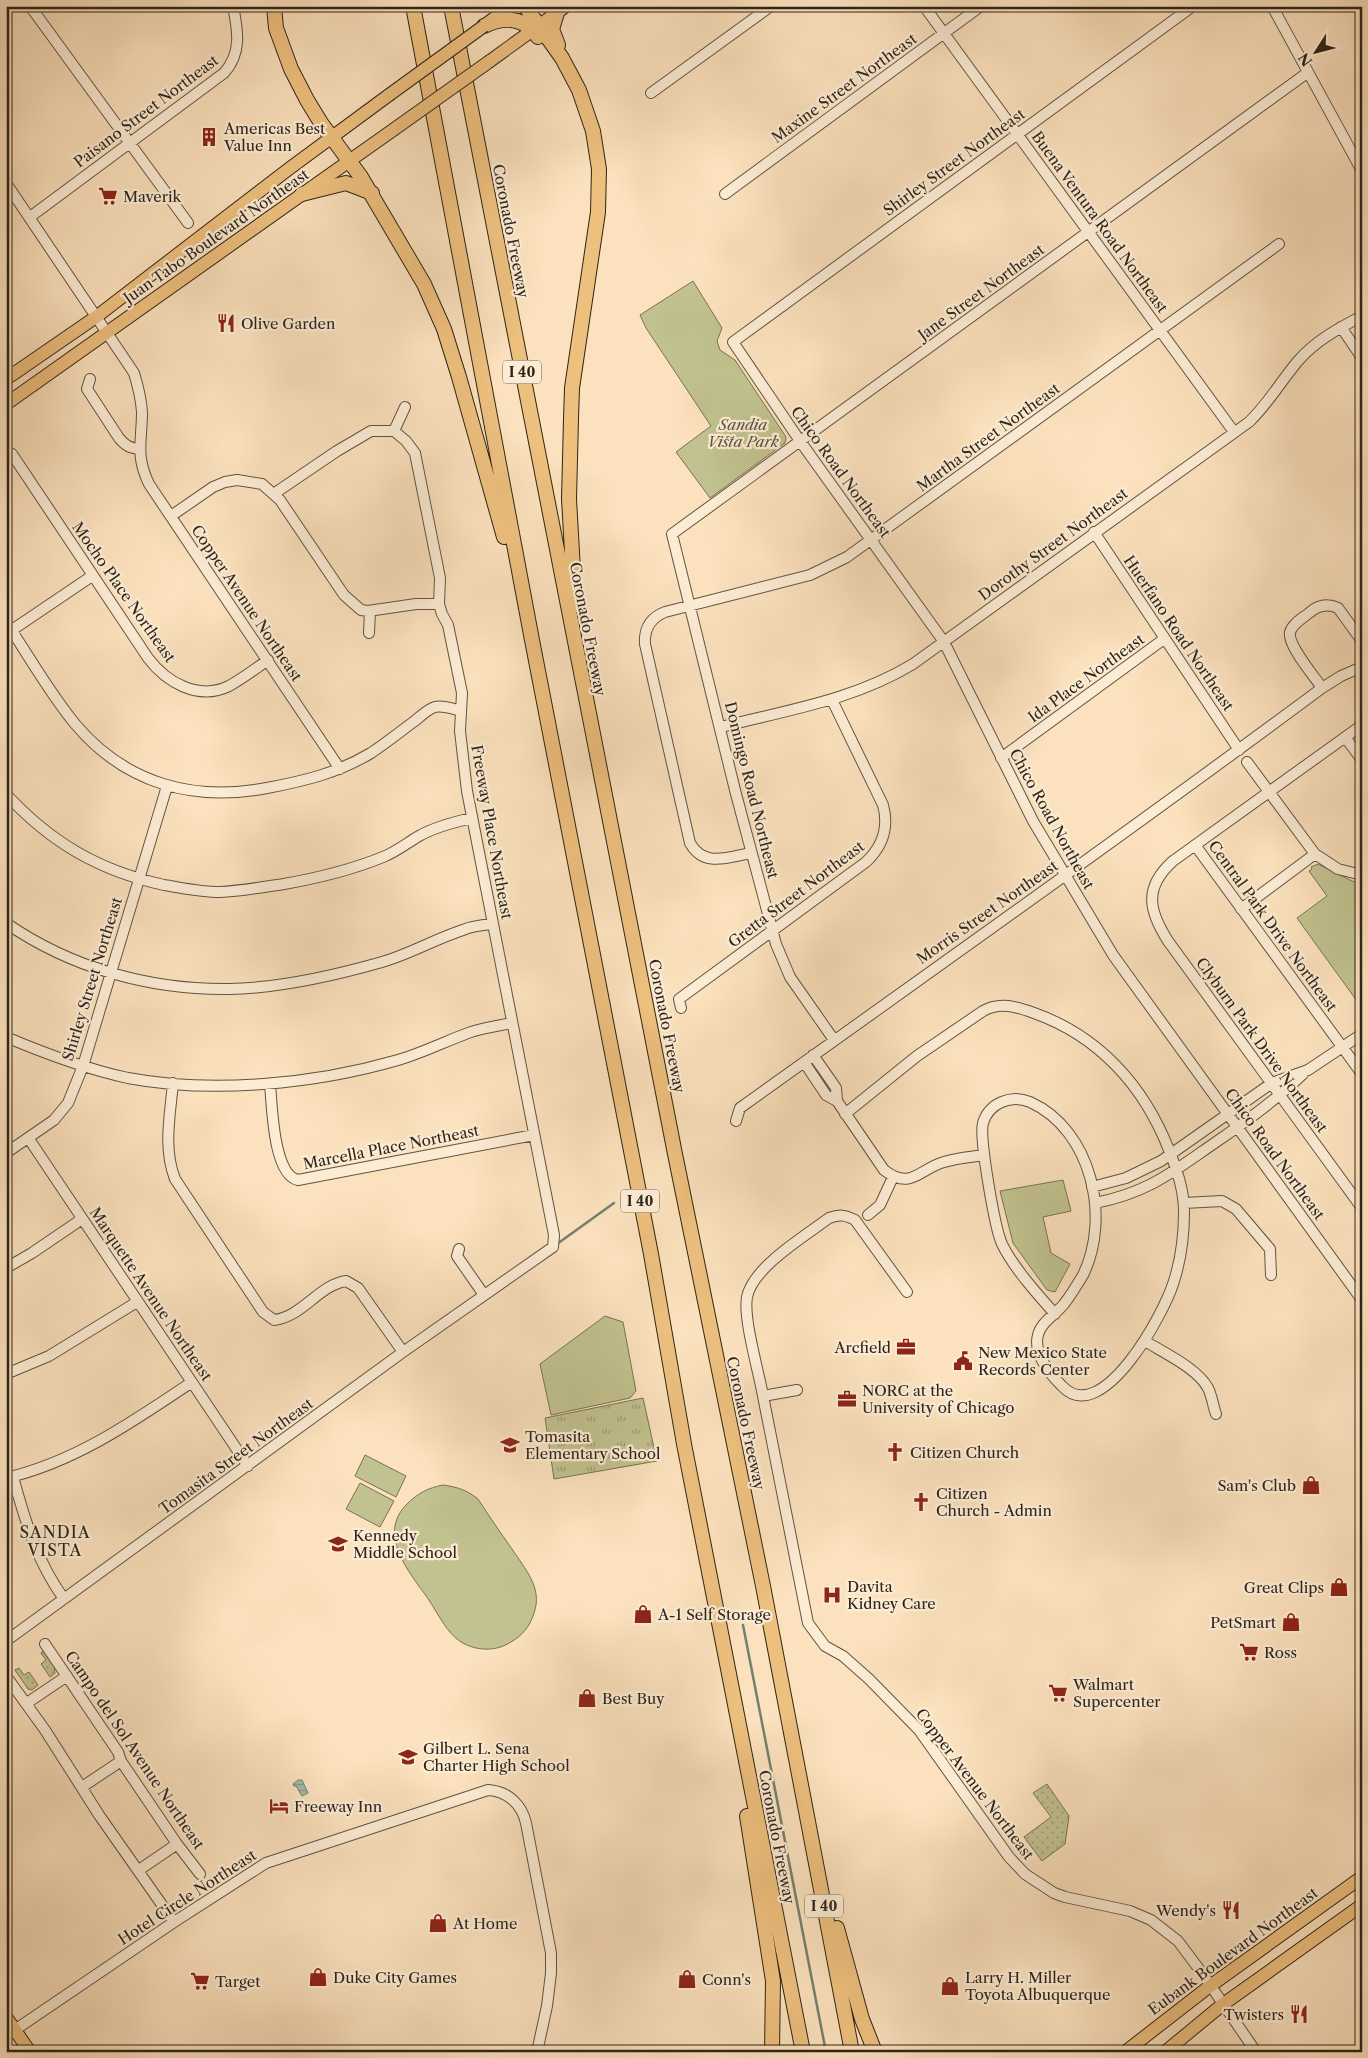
<svg xmlns="http://www.w3.org/2000/svg" width="1368" height="2058" font-family="'Libre Caslon Text',serif">
<defs>
<pattern id="grass-tufts" width="24" height="20" patternUnits="userSpaceOnUse" patternTransform="scale(1.25)"><rect width="24" height="20" fill="#c1c28f"/><path d="M3 7l-1-3M5 7V3M7 7l1-3M15 17l-1-3M17 17v-4M19 17l1-3" fill="none" stroke="#9d9d74"/></pattern>
<pattern id="garden-dots" width="8" height="8" patternUnits="userSpaceOnUse" patternTransform="scale(1.25)"><rect width="8" height="8" fill="#c1c28f"/><path d="M2 2h.1M6 6h.1" fill="none" stroke="#9d9d74" stroke-width="1.8" stroke-linecap="round"/></pattern>
<pattern id="water-rules" width="6" height="5" patternUnits="userSpaceOnUse" patternTransform="scale(1.25)"><rect width="6" height="5" fill="#a0beab"/><path d="M0 2.5h6" fill="none" stroke="#839a8a"/></pattern>
</defs>
<rect width="100%" height="100%" fill="#fbe1bd"/>
<filter id="stains"><feTurbulence type="fractalNoise" baseFrequency=".004" numOctaves="4"/><feColorMatrix values="0 0 0 0 .2 0 0 0 0 .09 0 0 0 0 .02 0 0 0 .5 -.17"/></filter>
<radialGradient id="worn" r=".72"><stop offset=".6" stop-color="#630" stop-opacity="0"/><stop offset="1" stop-color="#630" stop-opacity=".3"/></radialGradient>
<path fill="url(#grass-tufts)" stroke="#787354" d="M643,1398L657,1461L554,1479L545,1418Z"/>
<path fill="#c1c28f" stroke="#787354" d="M693,281L722,328L717,341L720,350L735,360L786,437L785,443L710,498L676,452L711,426L646,328L640,315Z
M1318,864L1352,881L1362,883V1008L1297,918L1327,896L1309,871L1312,869L1311,867Z
M1063,1180L1071,1211L1043,1217L1051,1253L1070,1264L1055,1292L1047,1290L1013,1243L1000,1191Z
M605,1316L623,1322L636,1391L630,1398L551,1415L540,1364Z
M365,1455L406,1476L396,1497L355,1476Z
M360,1483L394,1501L380,1527L346,1509Z
M443,1485C457,1487 467,1490 478,1499C489,1516 500,1532 512,1549C525,1569 543,1588 534,1613C530,1626 523,1635 511,1642C496,1652 476,1651 461,1642C447,1633 438,1614 429,1600C410,1573 376,1535 407,1504C418,1493 428,1488 443,1485Z"/>
<path fill="url(#garden-dots)" stroke="#787354" d="M44,1650L57,1669H54L55,1673L50,1677L41,1664L46,1660L41,1653Z
M19,1668L24,1675L29,1672L38,1685L32,1690L28,1689L15,1670Z
M1047,1784L1069,1816L1065,1844L1042,1861L1024,1837L1051,1817L1033,1793Z"/>
<path fill="url(#water-rules)" stroke="#728071" d="M298,1780H302L308,1793L302,1796L296,1786H294L293,1784Z"/>
<g fill="none" stroke-linecap="round" stroke-linejoin="round">
<path stroke="#728071" stroke-width="2.5" d="M557,1244L614,1203
M743,1625L826,2052"/>
<g stroke="#615343" stroke-width="12">
<path id="minor" d="M30,6L188,223
M924,6L1234,432
M1193,6L733,342L800,441L944,642L1033,821L1113,955L1362,1300
M1272,6L1362,171
M651,93L771,6
M6,183L134,373C138,386 141,398 142,412C142,441 135,455 149,484L340,769
M725,194L981,6
M30,217L224,73C242,53 238,31 233,6
M1341,327L1362,358
M90,379L87,389L119,438C125,445 129,448 139,449
M394,431L405,407
M12,454L148,658C166,682 198,701 229,686C242,679 255,669 268,660
M171,516L213,487L225,482L237,480L262,484L280,500L344,595L361,610L368,611L416,604H439
M1094,532L1239,750
M6,622C29,656 50,694 76,725C126,784 194,802 267,788C304,781 338,773 371,753C386,743 401,731 416,720C422,715 428,709 435,707C443,705 453,709 461,711
M12,630L92,576
M369,633L370,611
M1322,688C1315,677 1287,645 1290,632C1293,623 1303,618 1309,613C1318,605 1327,603 1338,608L1362,641
M1362,725L1173,861C1143,888 1149,911 1168,941L1362,1208
M721,727C787,710 854,700 913,664L1249,422C1268,404 1281,381 1298,361C1315,341 1339,328 1362,316
M1345,737L1362,760
M1001,758L1164,639
M1247,762L1315,854L1338,869L1362,875
M6,794C51,843 100,871 164,885C183,888 201,892 220,892C242,891 263,887 284,884C318,878 351,870 383,857C396,852 407,843 419,836C435,827 454,822 472,818
M1195,845L1362,1074
M751,853C728,857 704,868 690,843L645,644C644,629 650,618 665,612L810,575L847,557L1279,244
M1241,909L1315,854
M6,923C71,968 150,990 229,989C280,988 333,976 382,962C410,954 435,939 463,930C472,926 483,925 493,924
M681,1008L679,999L866,862C883,846 889,827 883,805L832,700
M6,1037C46,1054 86,1069 128,1078C213,1094 315,1084 398,1060C422,1053 444,1042 468,1033C482,1028 498,1026 512,1023
M834,1040L790,977L776,944L736,794L672,534L1307,73
M813,1055L836,1088L837,1101
M804,1062L826,1095L837,1101L884,1170C911,1191 919,1169 944,1162C957,1158 971,1157 984,1155
M173,1083C170,1116 163,1148 175,1179L263,1312L274,1320C302,1317 319,1285 346,1281L358,1288L403,1352
M270,1084C272,1104 273,1175 298,1180L534,1135
M845,1114L917,1056L983,1011C1000,1001 1017,1007 1034,1013C1099,1036 1144,1086 1169,1150C1177,1170 1184,1190 1184,1212C1184,1235 1181,1259 1174,1281C1165,1312 1102,1429 1062,1386C1050,1374 1033,1353 1038,1335C1041,1322 1055,1315 1064,1304C1071,1295 1077,1285 1083,1275C1111,1218 1092,1130 1030,1102C1011,1094 989,1103 983,1123C979,1138 995,1229 1002,1244C1013,1267 1038,1295 1055,1314
M736,1121L740,1108C934,969 1130,831 1322,688L1341,676L1362,667
M29,1139L248,1466
M6,1153L54,1120L68,1103L83,1066L167,786
M1092,1187L1126,1178L1161,1161L1272,1083L1308,1070L1362,1034
M1095,1203C1148,1193 1174,1171 1216,1142C1247,1121 1276,1100 1303,1074
M1184,1203L1222,1201L1236,1209L1270,1249L1271,1275
M868,1215L880,1205L893,1177
M459,1249L457,1256L484,1295
M6,1268L32,1253L82,1219
M1145,1341C1164,1353 1197,1368 1208,1388C1212,1396 1213,1406 1216,1414
M6,1374L49,1356L137,1302
M797,1390L763,1396L808,1623L825,1646L843,1656L869,1679L919,1730L1009,1857L1025,1874L1054,1893L1065,1897L1130,1911L1151,1920L1178,1941L1202,1973L1256,2052
M763,1396C759,1372 743,1319 747,1297C753,1267 805,1236 829,1218C840,1214 845,1215 855,1220L907,1292
M13,1477C26,1523 36,1560 64,1599
M6,1478C75,1462 134,1421 192,1382
M6,1641L403,1352L553,1247L554,1235L467,791L460,731L462,693L448,625L442,614L439,604L440,578L415,453L406,441L394,431H371L337,451L275,493
M45,1644L118,1752L121,1761L177,1844L200,1874
M6,1676L45,1730L99,1815L174,1922
M27,1703L67,1676
M82,1787L121,1761
M139,1870L177,1844
M6,2036L174,1922L266,1863L488,1790C508,1791 522,1805 526,1823L551,1953V1973L547,2006L537,2052"/>
</g>
<g stroke="#2e241a" stroke-width="14">
<path id="major" d="M489,22L511,6
M490,61L566,6
M6,379L96,317L290,168L389,95
M6,404L393,130
M6,2017L30,2052
M6,2050L8,2052
M1125,2052L1210,1986L1362,1877
M1165,2052L1222,2005L1362,1905"/>
</g>
<g stroke="#2e241a" stroke-width="16">
<path id="highway" d="M274,6L276,28L291,69L307,100L321,123L361,177L424,284L444,329L459,377L504,537
M413,6L532,640L651,1254L684,1444L803,2052
M451,6L675,1154L763,1586L852,2052
M525,6L562,58L579,90L593,131L599,169L598,212L572,388L571,419L569,499L575,605
M557,13L552,29L558,45
M484,26C505,16 524,17 538,37
M302,194L346,183L372,193
M747,1816L773,1981L772,2052
M837,1928L862,2019L875,2052"/>
</g>
<use href="#minor" stroke="#fcecd4" stroke-width="10"/>
<use href="#major" stroke="#eec07e" stroke-width="12"/>
<use href="#highway" stroke="#eec07e" stroke-width="14"/>
<g stroke="#2e241a" stroke-width="14" stroke-linecap="butt">
<path id="major-bridge" d="M389,95L484,26
M393,130L490,61"/>
</g>
<use href="#major-bridge" stroke="#eec07e" stroke-width="12"/>
</g>
<defs>
<g id="building-bare" transform="scale(1.5)"><path d="M-4-6H4V6H1V3H-1V6H-4ZM-2.5-4.3h1.7v1.8h-1.7ZM.8-4.3h1.7v1.8H.8ZM-2.5-1h1.7V.8h-1.7ZM.8-1h1.7V.8H.8Z" fill="#8f2418" stroke="#fcecd4" stroke-width="2.5" paint-order="stroke"/></g>
<g id="supermarket-bare" transform="scale(1.5)"><path d="M-6-5.5h2.5l.6 2H6L4.5 2H-2.5L-4.4-4H-6ZM-1.5 3.2a1.3 1.3 0 1 0 .1 0ZM3 3.2a1.3 1.3 0 1 0 .1 0Z" fill="#8f2418" stroke="#fcecd4" stroke-width="2.5" paint-order="stroke"/></g>
<g id="restaurant-bare" transform="scale(1.5)"><path d="M-5-6h1v4h1v-4h1v4h1v-4h1v5L-1.5 .5V6h-2V.5L-5-1ZM5-6V6H3V1.5H1.5Q1.5-4 5-6Z" fill="#8f2418" stroke="#fcecd4" stroke-width="2.5" paint-order="stroke"/></g>
<g id="office-bare" transform="scale(1.5)"><path d="M-6-3h4V-5.5h4V-3h4V5H-6ZM-1-4.5V-3h2v-1.5ZM-6 0V1H6V0Z" fill="#8f2418" stroke="#fcecd4" stroke-width="2.5" paint-order="stroke"/></g>
<g id="civic-bare" transform="scale(1.5)"><path d="M-.6-6.5H3V-4.5H.6V-3L4-1V1h2V6H-6V1h2V-1L-.6-3ZM-1.2 2.5V6h2.4V2.5Z" fill="#8f2418" stroke="#fcecd4" stroke-width="2.5" paint-order="stroke"/></g>
<g id="school-bare" transform="scale(1.5)"><path d="M0-5L7-2L0 1L-7-2ZM-4 1L0 2.5L4 1V4Q0 6-4 4Z" fill="#8f2418" stroke="#fcecd4" stroke-width="2.5" paint-order="stroke"/></g>
<g id="church-bare" transform="scale(1.5)"><path d="M-1.2-6h2.4v3.5h3.3v2.4h-3.3V6h-2.4V-.1h-3.3v-2.4h3.3Z" fill="#8f2418" stroke="#fcecd4" stroke-width="2.5" paint-order="stroke"/></g>
<g id="shop-bare" transform="scale(1.5)"><path d="M-5-2.5h2.3a2.7 3.5 0 0 1 5.4 0H5L5.5 6h-11ZM-1.5-2.5h3a1.5 2.3 0 0 0-3 0Z" fill="#8f2418" stroke="#fcecd4" stroke-width="2.5" paint-order="stroke"/></g>
<g id="hospital-bare" transform="scale(1.5)"><path d="M-5-5h3v3.5h4V-5h3V5h-3V1.5h-4V5h-3Z" fill="#8f2418" stroke="#fcecd4" stroke-width="2.5" paint-order="stroke"/></g>
<g id="hotel-bare" transform="scale(1.5)"><path d="M-6-4.5h1.5V1H6V5H4.5V3h-9V5H-6ZM-4 0a1.8 1.8 0 1 1 3.6 0ZM.5 0V-2.5h3Q6-2.5 6 0Z" fill="#8f2418" stroke="#fcecd4" stroke-width="2.5" paint-order="stroke"/></g>
</defs>
<g fill-rule="evenodd">
<use href="#building-bare" x="209" y="137"/>
<use href="#supermarket-bare" x="108" y="196"/>
<use href="#restaurant-bare" x="226" y="323"/>
<use href="#office-bare" x="906" y="1347"/>
<use href="#civic-bare" x="963" y="1361"/>
<use href="#office-bare" x="847" y="1399"/>
<use href="#school-bare" x="510" y="1445"/>
<use href="#church-bare" x="895" y="1452"/>
<use href="#shop-bare" x="1311" y="1485"/>
<use href="#church-bare" x="921" y="1502"/>
<use href="#school-bare" x="338" y="1544"/>
<use href="#shop-bare" x="1339" y="1587"/>
<use href="#hospital-bare" x="832" y="1595"/>
<use href="#shop-bare" x="643" y="1614"/>
<use href="#shop-bare" x="1291" y="1622"/>
<use href="#supermarket-bare" x="1249" y="1652"/>
<use href="#supermarket-bare" x="1058" y="1693"/>
<use href="#shop-bare" x="587" y="1698"/>
<use href="#school-bare" x="408" y="1757"/>
<use href="#hotel-bare" x="279" y="1806"/>
<use href="#restaurant-bare" x="1231" y="1910"/>
<use href="#shop-bare" x="438" y="1923"/>
<use href="#shop-bare" x="318" y="1977"/>
<use href="#shop-bare" x="687" y="1979"/>
<use href="#supermarket-bare" x="200" y="1981"/>
<use href="#shop-bare" x="950" y="1986"/>
<use href="#restaurant-bare" x="1299" y="2014"/>
</g>
<g text-anchor="middle" dominant-baseline="central" stroke-width="4.5" stroke-linejoin="round" paint-order="stroke">
<g fill="#fcecd4" stroke="#6c6052" stroke-width="1">
<rect x="503" y="360.5" width="38" height="23" rx="4"/>
<rect x="621" y="1189.5" width="38" height="23" rx="4"/>
<rect x="805" y="1894.5" width="38" height="23" rx="4"/>
</g>
<g font-size="14" font-weight="bold" fill="#2e241a">
<text x="522" y="372">I 40</text>
<text x="640" y="1201">I 40</text>
<text x="824" y="1906">I 40</text>
</g>
<g font-size="15" fill="#2e241a" stroke="#fcecd4">
<text transform="translate(844 88) rotate(-36)">Maxine Street Northeast</text>
<text transform="translate(146 111) rotate(-37)">Paisano Street Northeast</text>
<text transform="translate(954 162) rotate(-36)">Shirley Street Northeast</text>
<text transform="translate(1100 222) rotate(54)">Buena Ventura Road Northeast</text>
<text transform="translate(511 231) rotate(79)">Coronado Freeway</text>
<text transform="translate(216 236) rotate(-35)">Juan Tabo Boulevard Northeast</text>
<text transform="translate(981 292) rotate(-36)">Jane Street Northeast</text>
<text transform="translate(988 437) rotate(-36)">Martha Street Northeast</text>
<text transform="translate(841 472) rotate(54)">Chico Road Northeast</text>
<text transform="translate(1053 544) rotate(-36)">Dorothy Street Northeast</text>
<text transform="translate(124 592) rotate(55)">Mocho Place Northeast</text>
<text transform="translate(247 603) rotate(56)">Copper Avenue Northeast</text>
<text transform="translate(588 629) rotate(79)">Coronado Freeway</text>
<text transform="translate(1179 633) rotate(56)">Huerfano Road Northeast</text>
<text transform="translate(1086 678) rotate(-36)">Ida Place Northeast</text>
<text transform="translate(752 790) rotate(76)">Domingo Road Northeast</text>
<text transform="translate(1052 819) rotate(61)">Chico Road Northeast</text>
<text transform="translate(492 832) rotate(80)">Freeway Place Northeast</text>
<text transform="translate(796 894) rotate(-37)">Gretta Street Northeast</text>
<text transform="translate(987 912) rotate(-35)">Morris Street Northeast</text>
<text transform="translate(1273 926) rotate(54)">Central Park Drive Northeast</text>
<text transform="translate(92 979) rotate(-73)">Shirley Street Northeast</text>
<text transform="translate(667 1026) rotate(79)">Coronado Freeway</text>
<text transform="translate(1262 1045) rotate(54)">Clyburn Park Drive Northeast</text>
<text transform="translate(391 1147) rotate(-11)">Marcella Place Northeast</text>
<text transform="translate(1275 1154) rotate(54)">Chico Road Northeast</text>
<text transform="translate(151 1294) rotate(56)">Marquette Avenue Northeast</text>
<text transform="translate(746 1423) rotate(78)">Coronado Freeway</text>
<text transform="translate(236 1456) rotate(-36)">Tomasita Street Northeast</text>
<text transform="translate(135 1750) rotate(56)">Campo del Sol Avenue Northeast</text>
<text transform="translate(975 1784) rotate(53)">Copper Avenue Northeast</text>
<text transform="translate(777 1837) rotate(79)">Coronado Freeway</text>
<text transform="translate(187 1897) rotate(-33)">Hotel Circle Northeast</text>
<text transform="translate(1233 1951) rotate(-36)">Eubank Boulevard Northeast</text>
</g>
<g font-size="15" fill="#2e241a" stroke="#fcecd4" text-anchor="start">
<text x="224" y="128">Americas Best<tspan x="224" dy="17">Value Inn</tspan></text>
<text x="123" y="196">Maverik</text>
<text x="241" y="323">Olive Garden</text>
<text x="891" y="1347" text-anchor="end">Arcfield</text>
<text x="978" y="1352">New Mexico State<tspan x="978" dy="17">Records Center</tspan></text>
<text x="862" y="1390">NORC at the<tspan x="862" dy="17">University of Chicago</tspan></text>
<text x="525" y="1436">Tomasita<tspan x="525" dy="17">Elementary School</tspan></text>
<text x="910" y="1452">Citizen Church</text>
<text x="1296" y="1485" text-anchor="end">Sam's Club</text>
<text x="936" y="1493">Citizen<tspan x="936" dy="17">Church - Admin</tspan></text>
<text x="353" y="1535">Kennedy<tspan x="353" dy="17">Middle School</tspan></text>
<text x="847" y="1586">Davita<tspan x="847" dy="17">Kidney Care</tspan></text>
<text x="1324" y="1587" text-anchor="end">Great Clips</text>
<text x="658" y="1614">A-1 Self Storage</text>
<text x="1276" y="1622" text-anchor="end">PetSmart</text>
<text x="1264" y="1652">Ross</text>
<text x="1073" y="1684">Walmart<tspan x="1073" dy="17">Supercenter</tspan></text>
<text x="602" y="1698">Best Buy</text>
<text x="423" y="1748">Gilbert L. Sena<tspan x="423" dy="17">Charter High School</tspan></text>
<text x="294" y="1806">Freeway Inn</text>
<text x="1216" y="1910" text-anchor="end">Wendy's</text>
<text x="453" y="1923">At Home</text>
<text x="333" y="1977">Duke City Games</text>
<text x="965" y="1977">Larry H. Miller<tspan x="965" dy="17">Toyota Albuquerque</tspan></text>
<text x="702" y="1979">Conn's</text>
<text x="215" y="1981">Target</text>
<text x="1284" y="2014" text-anchor="end">Twisters</text>
</g>
<g font-size="15" font-style="italic" fill="#5a533d" stroke="#fcecd4">
<text x="743" y="424">Sandia<tspan x="743" dy="17">Vista Park</tspan></text>
</g>
<g font-size="16" letter-spacing="1" fill="#2e241a" stroke="#fcecd4">
<text x="55" y="1532">SANDIA<tspan x="55" dy="18">VISTA</tspan></text>
</g>
</g>
<rect width="1368" height="2058" fill="none" stroke="#fbe1bd" stroke-width="25"/>
<rect x="8" y="8" width="1353" height="2043" fill="none" stroke="#2e241a" stroke-width="2.5"/>
<rect x="12" y="12" width="1343" height="2033" fill="none" stroke="#2e241a"/>
<g transform="translate(1316 52) rotate(234)" stroke="#fcecd4" stroke-width="4" paint-order="stroke">
<path d="M0-4L9 19L0 12L-9 19Z" fill="#2e241a"/>
<text y="-8" font-size="14" font-weight="bold" text-anchor="middle" fill="#2e241a">N</text>
</g>
<rect width="100%" height="100%" filter="url(#stains)"/>
<rect width="100%" height="100%" fill="url(#worn)"/>
</svg>
